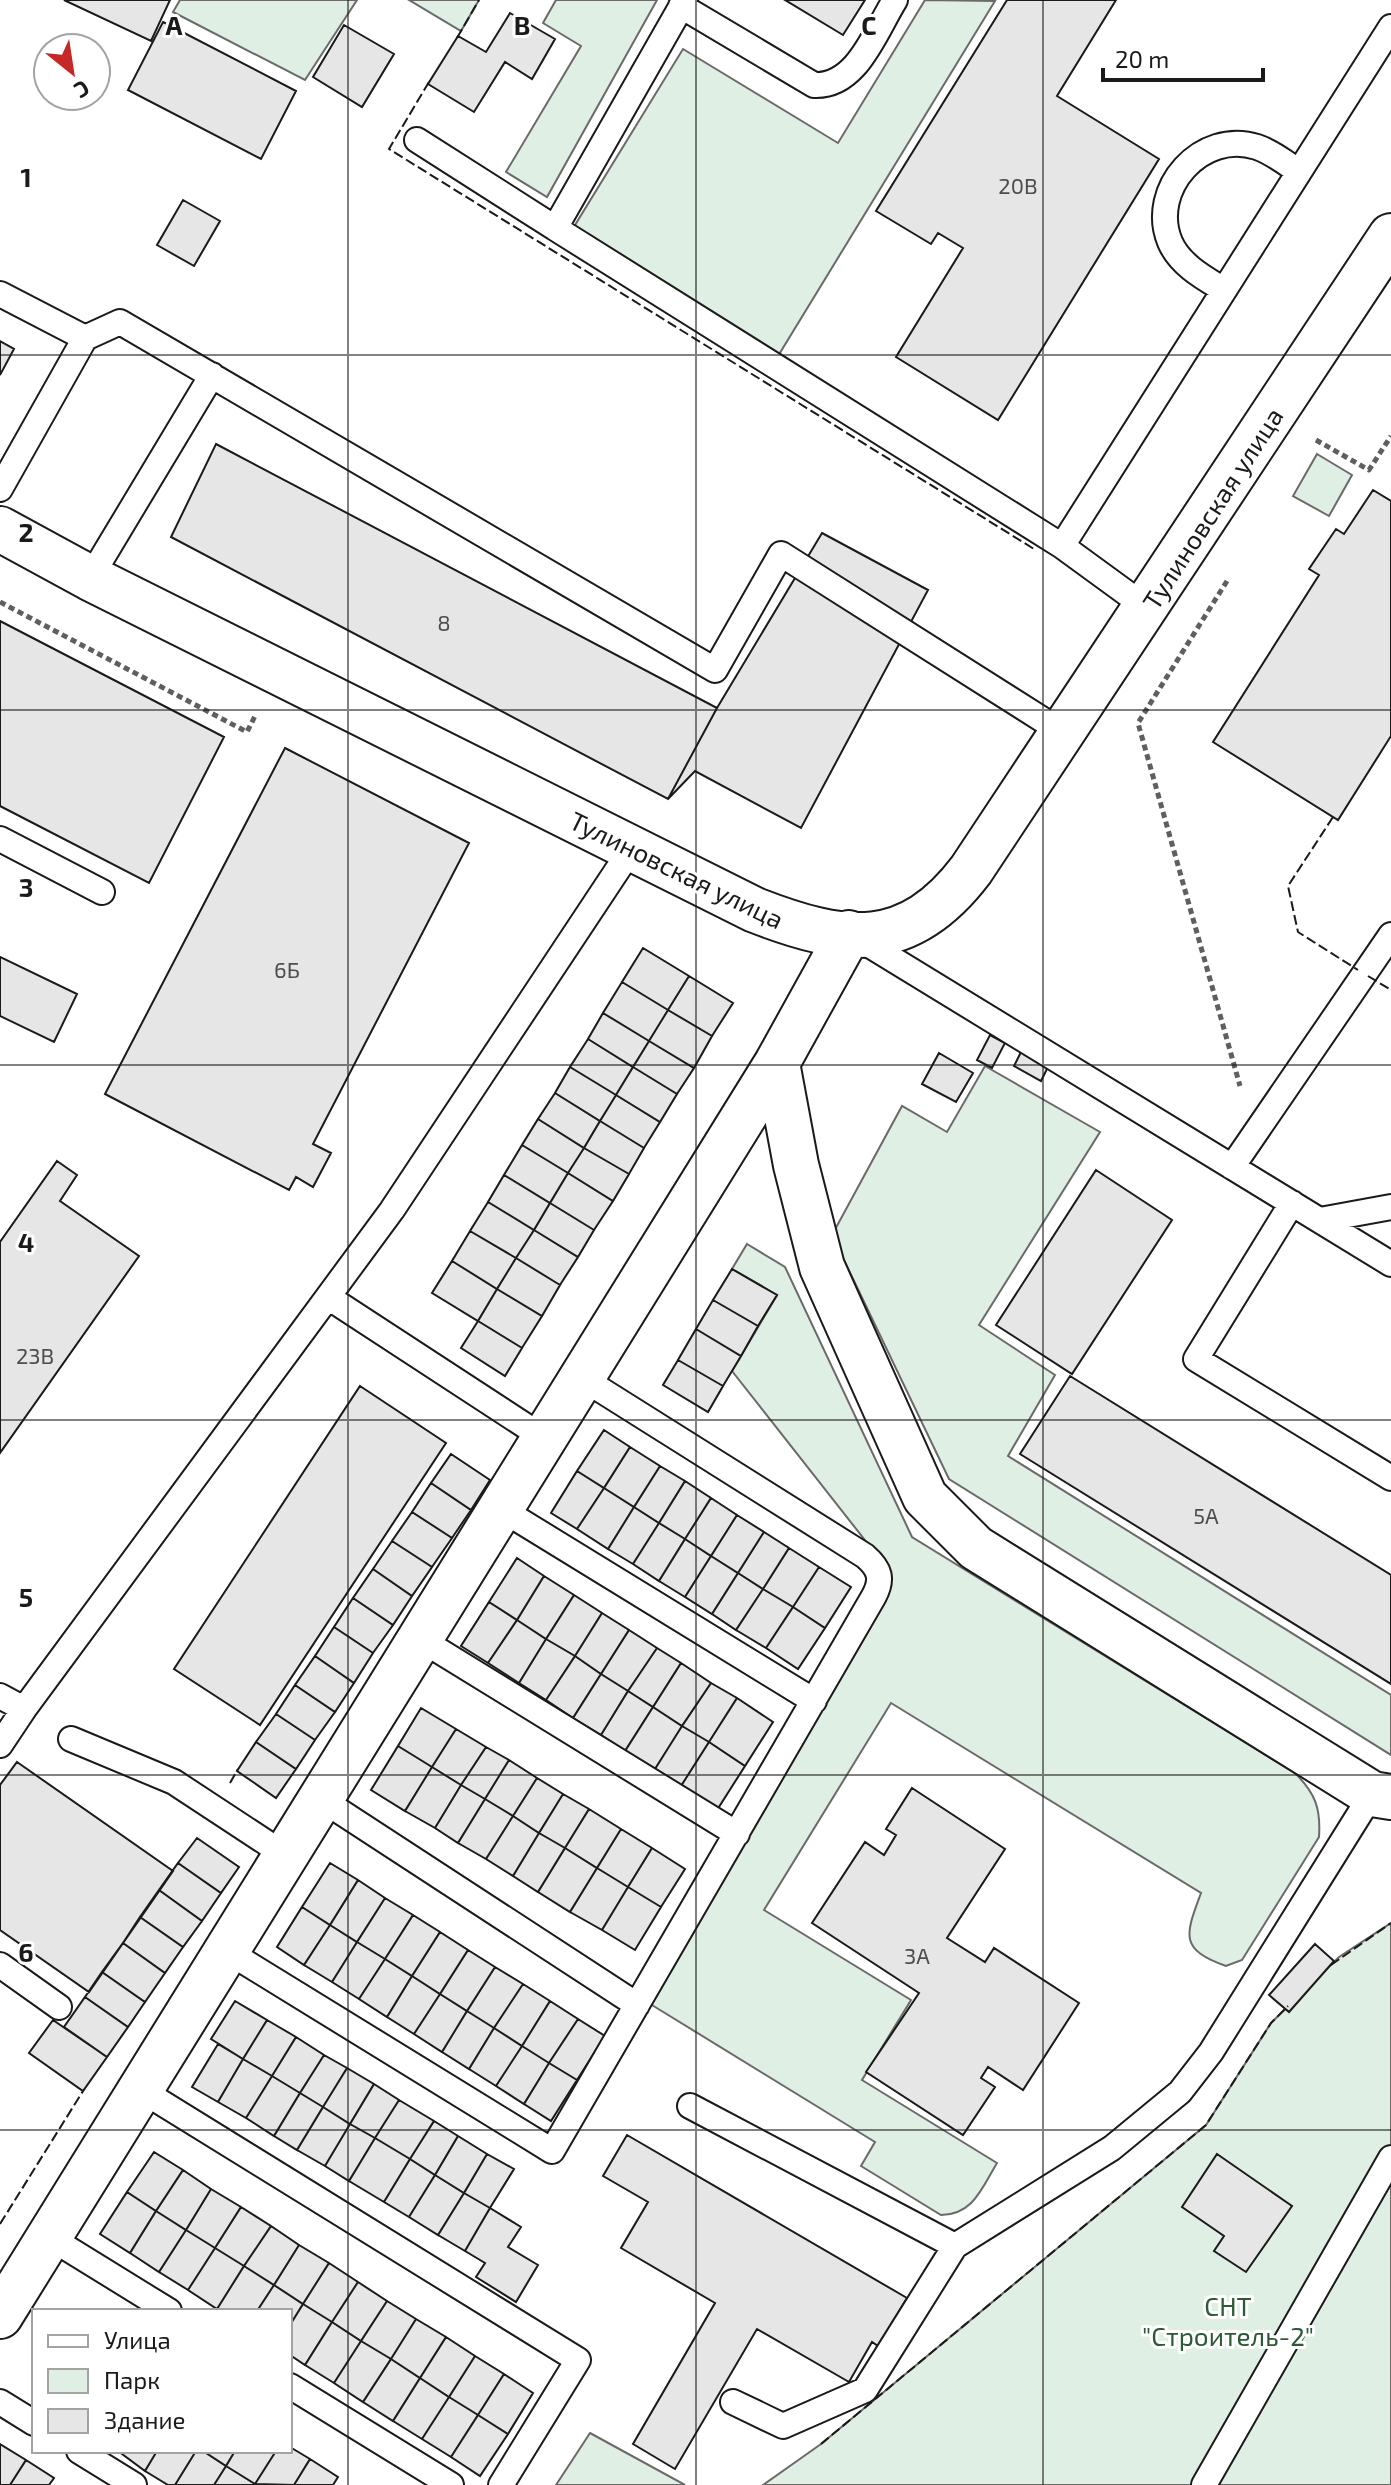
<svg xmlns="http://www.w3.org/2000/svg" width="1391" height="2485" font-family="'Exo 2',sans-serif">
<rect width="100%" height="100%" fill="#fff"/>
<path fill="#e0efe3" stroke="#6a6a6a" stroke-width="2" d="M180,0H357L305,80L173,12Z
M409,0H479L461,31Z
M556,0H657L547,197L506,172L581,46L543,23Z
M925,0L995,1L778,356L572,230L683,49L838,143Z
M1317,454L1352,475L1329,516L1293,496Z
M985,1066L1100,1132L979,1325L1055,1375L1008,1456L1391,1695V1755L949,1479L832,1235L902,1106L947,1132Z
M747,1244L785,1267L912,1537L1295,1773C1315,1793 1321,1808 1319,1837L1242,1960L1226,1966C1178,1949 1186,1934 1201,1893L891,1703L764,1910L911,2000L862,2080L997,2163C982,2188 973,2215 941,2215L861,2166L875,2142L647,2002L890,1572L732,1371L777,1295L732,1269Z
M1391,1923V2485H763L821,2444L1206,2125L1271,2023L1339,1957Z
M590,2433L685,2485H556Z"/>
<path fill="#e6e6e6" stroke="#1a1a1a" stroke-width="2" d="M64,0H170L151,41Z
M785,0H865L843,35Z
M1007,0H1116L1057,96L1159,159L998,420L896,357L963,248L938,233L931,244L876,211Z
M510,13L555,39L532,79L505,62L474,112L428,84L458,36L486,52Z
M163,22L296,91L261,159L128,90Z
M344,25L394,54L362,107L313,77Z
M183,200L220,221L194,266L157,245Z
M0,341L14,349L0,375Z
M216,444L717,708L668,799L171,537Z
M1373,490L1391,501V736L1338,820L1213,742L1319,575L1309,569L1336,529L1344,534Z
M822,533L928,590L801,828L695,771L668,799L717,708Z
M0,621L224,737L149,883L0,806Z
M285,748L469,843L313,1144L331,1153L313,1187L296,1177L289,1190L105,1094Z
M643,948L689,976L668,1010L622,982Z
M0,957L77,994L54,1042L0,1016Z
M689,976L733,1003L712,1036L668,1010Z
M622,982L668,1010L649,1041L603,1013Z
M668,1010L712,1036L694,1068L649,1041Z
M603,1013L649,1041L633,1067L588,1039Z
M990,1035L1005,1043L992,1068L977,1060Z
M588,1039L633,1067L616,1095L570,1067Z
M649,1041L694,1068L677,1094L633,1067Z
M1021,1052L1048,1067L1041,1081L1014,1066Z
M939,1053L973,1073L956,1102L922,1084Z
M570,1067L616,1095L600,1121L555,1093Z
M633,1067L677,1094L660,1122L616,1095Z
M555,1093L600,1121L584,1148L538,1119Z
M616,1095L660,1122L644,1148L600,1121Z
M538,1119L584,1148L568,1173L522,1145Z
M600,1121L644,1148L629,1174L584,1148Z
M522,1145L568,1173L550,1203L504,1175Z
M584,1148L629,1174L613,1201L568,1173Z
M57,1161L77,1175L60,1201L139,1256L0,1453V1242Z
M1096,1170L1172,1220L1072,1374L996,1325Z
M568,1173L613,1201L594,1230L550,1203Z
M504,1175L550,1203L534,1230L488,1202Z
M488,1202L534,1230L516,1258L470,1231Z
M550,1203L594,1230L578,1257L534,1230Z
M534,1230L578,1257L560,1285L516,1258Z
M470,1231L516,1258L497,1289L452,1261Z
M516,1258L560,1285L542,1316L497,1289Z
M452,1261L497,1289L478,1321L432,1293Z
M732,1269L777,1295L758,1326L713,1300Z
M497,1289L542,1316L522,1348L478,1321Z
M713,1300L758,1326L741,1356L696,1329Z
M478,1321L522,1348L505,1376L461,1348Z
M696,1329L741,1356L723,1386L678,1360Z
M678,1360L723,1386L708,1412L663,1385Z
M1070,1376L1391,1575V1684L1020,1454Z
M360,1386L446,1443L260,1725L174,1669Z
M604,1430L630,1447L604,1488L577,1471Z
M630,1447L660,1466L634,1507L604,1488Z
M451,1454L490,1480L471,1510L431,1483Z
M660,1466L685,1481L659,1523L634,1507Z
M577,1471L604,1488L577,1529L551,1513Z
M685,1481L711,1498L685,1539L659,1523Z
M431,1483L471,1510L452,1538L412,1512Z
M604,1488L634,1507L608,1549L577,1529Z
M711,1498L737,1515L711,1556L685,1539Z
M634,1507L659,1523L633,1564L608,1549Z
M412,1512L452,1538L432,1567L392,1541Z
M737,1515L764,1532L738,1573L711,1556Z
M659,1523L685,1539L659,1581L633,1564Z
M764,1532L789,1548L763,1589L738,1573Z
M685,1539L711,1556L685,1597L659,1581Z
M392,1541L432,1567L412,1596L373,1569Z
M789,1548L819,1567L793,1607L763,1589Z
M711,1556L738,1573L712,1614L685,1597Z
M517,1558L544,1576L517,1620L489,1602Z
M819,1567L851,1587L825,1628L793,1607Z
M373,1569L412,1596L393,1625L353,1598Z
M738,1573L763,1589L736,1630L712,1614Z
M544,1576L574,1595L546,1639L517,1620Z
M763,1589L793,1607L766,1648L736,1630Z
M574,1595L602,1613L575,1656L546,1639Z
M353,1598L393,1625L373,1653L334,1627Z
M489,1602L517,1620L488,1663L461,1646Z
M793,1607L825,1628L798,1669L766,1648Z
M602,1613L629,1630L601,1674L575,1656Z
M517,1620L546,1639L519,1683L488,1663Z
M334,1627L373,1653L354,1683L315,1656Z
M629,1630L657,1648L628,1691L601,1674Z
M546,1639L575,1656L546,1700L519,1683Z
M657,1648L681,1663L653,1707L628,1691Z
M315,1656L354,1683L335,1712L295,1685Z
M575,1656L601,1674L573,1718L546,1700Z
M681,1663L711,1683L682,1726L653,1707Z
M601,1674L628,1691L601,1735L573,1718Z
M711,1683L737,1698L709,1742L682,1726Z
M295,1685L335,1712L315,1740L276,1714Z
M628,1691L653,1707L625,1751L601,1735Z
M737,1698L773,1722L745,1766L709,1742Z
M653,1707L682,1726L655,1769L625,1751Z
M421,1708L456,1729L432,1767L398,1746Z
M276,1714L315,1740L296,1769L256,1742Z
M682,1726L709,1742L681,1786L655,1769Z
M456,1729L486,1747L461,1785L432,1767Z
M256,1742L296,1769L276,1798L237,1771Z
M709,1742L745,1766L717,1810L681,1786Z
M398,1746L432,1767L405,1811L371,1790Z
M486,1747L509,1760L485,1799L461,1785Z
M509,1760L537,1778L513,1816L485,1799Z
M17,1762L173,1871L89,1992L0,1930V1785Z
M432,1767L461,1785L435,1828L405,1811Z
M537,1778L563,1794L539,1833L513,1816Z
M461,1785L485,1799L458,1843L435,1828Z
M912,1788L1005,1849L947,1938L985,1962L994,1948L1079,2003L1023,2090L988,2067L981,2078L995,2087L963,2135L866,2072L919,1993L812,1923L865,1842L884,1855L896,1835L886,1829Z
M563,1794L589,1809L565,1848L539,1833Z
M485,1799L513,1816L486,1859L458,1843Z
M589,1809L621,1829L597,1868L565,1848Z
M513,1816L539,1833L513,1876L486,1859Z
M621,1829L652,1848L628,1887L597,1868Z
M539,1833L565,1848L538,1892L513,1876Z
M197,1838L239,1867L221,1893L178,1863Z
M565,1848L597,1868L570,1912L538,1892Z
M652,1848L685,1869L661,1907L628,1887Z
M178,1863L221,1893L202,1921L159,1890Z
M330,1863L358,1880L330,1925L302,1907Z
M597,1868L628,1887L602,1930L570,1912Z
M358,1880L385,1898L357,1942L330,1925Z
M628,1887L661,1907L635,1950L602,1930Z
M159,1890L202,1921L183,1947L140,1917Z
M385,1898L413,1915L385,1959L357,1942Z
M302,1907L330,1925L304,1965L277,1947Z
M413,1915L440,1932L412,1976L385,1959Z
M140,1917L183,1947L165,1973L123,1943Z
M330,1925L357,1942L332,1982L304,1965Z
M440,1932L468,1950L440,1994L412,1976Z
M357,1942L385,1959L359,1999L332,1982Z
M123,1943L165,1973L145,2002L102,1972Z
M1315,1944L1334,1961L1289,2012L1269,1995Z
M468,1950L495,1967L467,2011L440,1994Z
M385,1959L412,1976L387,2017L359,1999Z
M495,1967L523,1984L494,2028L467,2011Z
M102,1972L145,2002L128,2027L85,1997Z
M412,1976L440,1994L414,2034L387,2017Z
M523,1984L550,2001L522,2046L494,2028Z
M440,1994L467,2011L442,2052L414,2034Z
M85,1997L128,2027L107,2057L64,2027Z
M235,2001L267,2020L243,2059L211,2039Z
M550,2001L578,2019L549,2063L522,2046Z
M467,2011L494,2028L469,2069L442,2052Z
M578,2019L605,2036L577,2080L549,2063Z
M53,2020L107,2057L83,2091L29,2053Z
M267,2020L296,2037L272,2076L243,2059Z
M494,2028L522,2046L496,2086L469,2069Z
M296,2037L324,2055L300,2093L272,2076Z
M218,2044L243,2059L218,2102L192,2087Z
M522,2046L549,2063L524,2104L496,2086Z
M324,2055L347,2068L323,2107L300,2093Z
M243,2059L272,2076L246,2118L218,2102Z
M549,2063L577,2080L551,2121L524,2104Z
M347,2068L374,2084L350,2124L323,2107Z
M272,2076L300,2093L274,2136L246,2118Z
M374,2084L399,2100L375,2138L350,2124Z
M300,2093L323,2107L297,2150L274,2136Z
M399,2100L434,2121L410,2159L375,2138Z
M323,2107L350,2124L325,2166L297,2150Z
M434,2121L458,2136L435,2175L410,2159Z
M350,2124L375,2138L349,2181L325,2166Z
M627,2135L907,2298L878,2346L872,2342L849,2382L757,2329L675,2469L633,2444L715,2303L621,2248L648,2202L603,2176Z
M458,2136L487,2154L464,2193L435,2175Z
M375,2138L410,2159L384,2202L349,2181Z
M154,2152L183,2170L156,2211L127,2192Z
M487,2154L514,2169L490,2208L464,2193Z
M1217,2154L1292,2206L1246,2272L1214,2251L1224,2236L1182,2207Z
M410,2159L435,2175L409,2217L384,2202Z
M183,2170L211,2189L186,2230L156,2211Z
M435,2175L464,2193L438,2235L409,2217Z
M211,2189L241,2207L215,2248L186,2230Z
M127,2192L156,2211L130,2253L100,2234Z
M464,2193L490,2208L465,2251L438,2235Z
M241,2207L271,2226L244,2266L215,2248Z
M490,2208L521,2227L508,2247L538,2265L516,2302L476,2277L485,2263L465,2251Z
M156,2211L186,2230L159,2272L130,2253Z
M271,2226L299,2245L274,2285L244,2266Z
M186,2230L215,2248L188,2290L159,2272Z
M299,2245L329,2263L303,2304L274,2285Z
M215,2248L244,2266L217,2309L188,2290Z
M329,2263L358,2282L332,2322L303,2304Z
M244,2266L274,2285L257,2311H221L217,2309Z
M358,2282L387,2301L361,2341L332,2322Z
M274,2285L303,2304L290,2325V2311H257Z
M387,2301L416,2319L391,2359L361,2341Z
M303,2304L332,2322L305,2365L290,2355V2325Z
M416,2319L446,2337L420,2378L391,2359Z
M332,2322L361,2341L334,2383L305,2365Z
M446,2337L475,2356L449,2397L420,2378Z
M361,2341L391,2359L363,2402L334,2383Z
M475,2356L504,2374L478,2415L449,2397Z
M391,2359L420,2378L393,2421L363,2402Z
M504,2374L533,2393L508,2434L478,2415Z
M420,2378L449,2397L422,2439L393,2421Z
M449,2397L478,2415L451,2457L422,2439Z
M478,2415L508,2434L480,2476L451,2457Z
M0,2444L26,2460L10,2485H0Z
M290,2447L310,2459L294,2485L255,2484L276,2451H290Z
M118,2451H157L145,2471Z
M157,2451H196L175,2485H168L145,2471Z
M196,2451H203L226,2466L214,2485H175Z
M203,2451H235L226,2466Z
M235,2451H276L255,2484L226,2466Z
M310,2459L338,2477L333,2485H294Z
M26,2460L54,2478L49,2485H10Z
M226,2466L255,2484V2485H214Z"/>
<g fill="none" stroke-linecap="round" stroke-linejoin="round">
<g stroke="#1a1a1a" stroke-width="28">
<path id="lane" d="M685,0L555,228L1062,546L1147,608
M681,6L814,85C857,87 875,32 895,0
M417,140L555,228
M1224,290C1204,278 1180,265 1170,242C1148,189 1202,129 1257,147C1272,152 1286,163 1299,172
M0,294L85,338L120,322L715,670L781,554L1062,732
M0,489L85,338
M1062,546L1391,27
M90,578L212,375
M0,839L102,892
M858,938L1391,1264
M1232,1167L1391,935
M1292,1203L1196,1359L1391,1478
M1320,1220L1391,1207
M328,1297L544,1438
M501,1509L814,1701
M420,1639L737,1834
M0,1696L24,1709L392,1210L632,848
M71,1739L174,1782L285,1855
M0,1745L24,1709
M321,1799L637,2005
M227,1951L552,2151L874,1596C883,1579 880,1569 865,1556L582,1378
M0,1965L59,2007
M141,2090L578,2360L501,2485
M690,2106L955,2246L1112,2148L1180,2092L1211,2052L1372,1794
M49,2237L169,2311
M290,2386L451,2485
M0,2402L34,2423
M733,2402L783,2426L865,2390L955,2246
M79,2451L134,2485
M1204,2485L1391,2158"/>
</g>
<g stroke="#1a1a1a" stroke-width="48">
<path id="street" d="M0,529L90,578L755,910C845,945 908,953 971,870L1391,236
M777,1063L796,1165L822,1267L925,1497L976,1548L1372,1794L1391,1797
M0,2316L777,1063L849,933"/>
</g>
<path stroke="#5f5f5f" stroke-width="5" stroke-dasharray="6 4" stroke-linecap="butt" d="M1316,440L1369,470L1391,436
M1227,581L1138,723L1240,1086
M0,602L247,732L256,714"/>
<use href="#lane" stroke="#fff" stroke-width="24"/>
<use href="#street" stroke="#fff" stroke-width="44"/>
<path stroke="#1a1a1a" stroke-width="2" stroke-dasharray="10 4" stroke-linecap="butt" d="M457,38L479,0
M429,82L389,149L1034,549
M1333,817L1288,886L1298,932L1358,970
M1368,976L1391,990
M230,1783L238,1769
M1331,1965L1391,1923
M0,2224L83,2091
M821,2444L1206,2125L1271,2023L1288,2006"/>
</g>
<path fill="none" stroke="#1a1a1a" stroke-width="2" stroke-opacity="0.55" d="M348,0V2485M696,0V2485M1043,0V2485M0,355H1391M0,710H1391M0,1065H1391M0,1420H1391M0,1775H1391M0,2130H1391"/>
<g text-anchor="middle" dominant-baseline="central" stroke-width="6" stroke-linejoin="round" paint-order="stroke">
<g font-size="22" fill="#4d4d4d">
<text x="1018" y="185">20В</text>
<text x="444" y="622">8</text>
<text x="287" y="969">6Б</text>
<text x="35" y="1355">23В</text>
<text x="1206" y="1515">5А</text>
<text x="917" y="1955">3А</text>
</g>
<g font-size="26" fill="#1a1a1a" stroke="#fff">
<text transform="translate(1212 508) rotate(-57)">Тулиновская улица</text>
<text transform="translate(677 869) rotate(26)">Тулиновская улица</text>
</g>
<g font-size="26" fill="#2b5a34" stroke="#fff">
<text x="1228" y="2305">СНТ<tspan x="1228" dy="30">"Строитель-2"</tspan></text>
</g>
</g>
<g font-size="26" text-anchor="middle" font-weight="bold" fill="#1a1a1a" stroke="#fff" stroke-width="6" stroke-linejoin="round" paint-order="stroke">
<text x="174" y="35">A</text>
<text x="522" y="35">B</text>
<text x="869" y="35">C</text>
<text x="26" y="187">1</text>
<text x="26" y="542">2</text>
<text x="26" y="897">3</text>
<text x="26" y="1252">4</text>
<text x="26" y="1607">5</text>
<text x="26" y="1962">6</text>
</g>
<rect x="32" y="2309" width="260" height="144" fill="#ffffff" stroke="#a3a3a3" stroke-width="2"/>
<rect x="48" y="2335" width="40" height="12" fill="#ffffff" stroke="#a3a3a3" stroke-width="2"/>
<text x="104" y="2349" font-size="24" fill="#1a1a1a">Улица</text>
<rect x="48" y="2369" width="40" height="24" fill="#e0efe3" stroke="#a3a3a3" stroke-width="2"/>
<text x="104" y="2389" font-size="24" fill="#1a1a1a">Парк</text>
<rect x="48" y="2409" width="40" height="24" fill="#e6e6e6" stroke="#a3a3a3" stroke-width="2"/>
<text x="104" y="2429" font-size="24" fill="#1a1a1a">Здание</text>
<g transform="translate(72 72) rotate(150)"><circle r="38" fill="#ffffff" stroke="#a3a3a3" stroke-width="2"/>
<path d="M0-6L14 30L0 20L-14 30Z" fill="#c62828"/>
<text y="-12" font-size="22" font-weight="bold" text-anchor="middle" fill="#1a1a1a">С</text>
</g>
<path d="M1103 68v12h160v-12" fill="none" stroke="#1a1a1a" stroke-width="4"/>
<text x="1115" y="68" font-size="24" fill="#1a1a1a" stroke="#ffffff" stroke-width="6" paint-order="stroke">20 m</text>
</svg>
